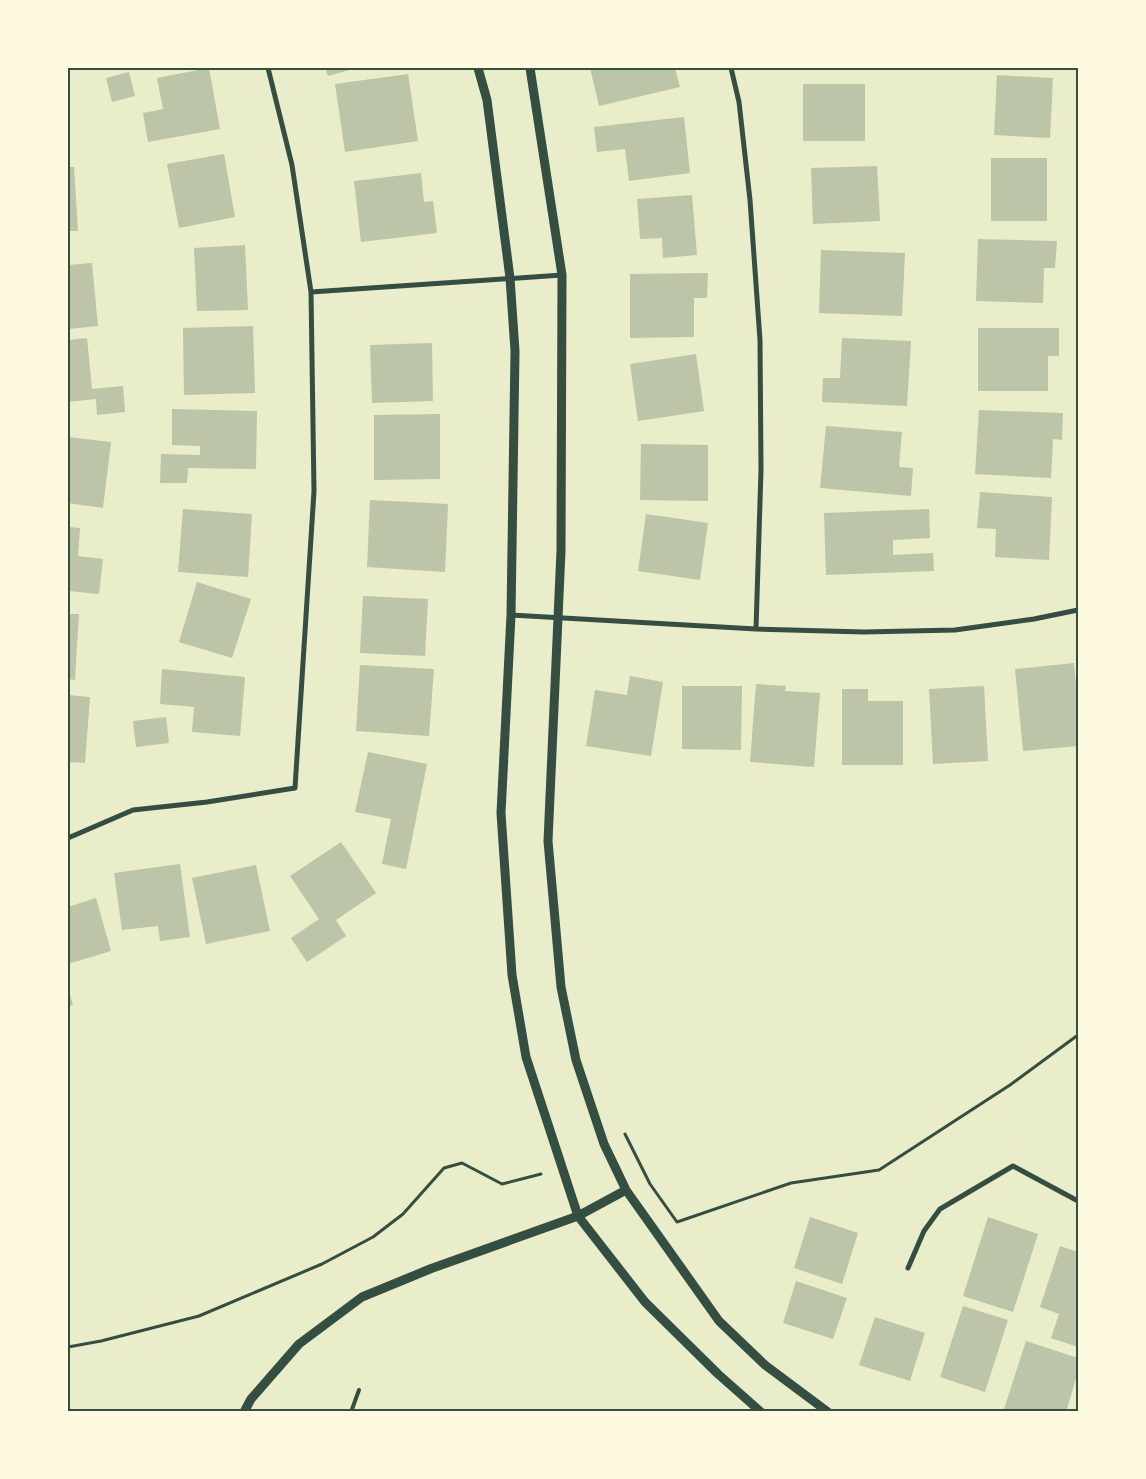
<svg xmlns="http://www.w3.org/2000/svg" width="1146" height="1479" font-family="'DejaVu Sans',sans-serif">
<rect width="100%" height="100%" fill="#e9edc9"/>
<path fill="#bcc5a7" d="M209,68L220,129L148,142L143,113L163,109L157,78Z
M325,68H356L328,76Z
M590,68H675L680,87L599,106Z
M129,72L135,96L112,102L106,78Z
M408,74L418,141L345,152L335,84Z
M997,75L1053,78L1050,138L994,135Z
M803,84H865V141H803Z
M684,117L690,173L629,181L625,149L597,152L594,127Z
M224,154L235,217L179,228L167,164Z
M991,158H1047V221H991Z
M877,166L880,221L813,224L811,168Z
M68,167H74L78,231H68Z
M421,173L424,202L433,201L437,233L361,242L354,181Z
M692,195L697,255L663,258L662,238L640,239L637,199Z
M978,239L1057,241L1055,268H1044L1043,303L976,301Z
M245,245L248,310L197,311L194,248Z
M821,250L905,253L902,316L819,313Z
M92,263L98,326L68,329V265Z
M708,273L707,298H694V337L630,338V274Z
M253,326L255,393L184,395L183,328Z
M978,328H1059V356H1048V391H978Z
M87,338L92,389L123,386L125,412L97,415L96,399L68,402V340Z
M842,338L911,341L907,406L822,402L823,378H840Z
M432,343L433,401L372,403L370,345Z
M696,354L704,411L638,421L630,364Z
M172,409L257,411L256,469L188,468L187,483H160L161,454L200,455V446L172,445Z
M979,410L1063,413L1062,440L1053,439L1051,478L975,474Z
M440,414V479L374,480V415Z
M826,426L902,432L899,467L913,468L911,496L820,488Z
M68,437L111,442L103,508L68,503Z
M641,444L708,445V501L640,500Z
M980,492L1052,497L1049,560L995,557L996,529L977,528Z
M370,500L448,504L445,572L367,567Z
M183,509L252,514L248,577L178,572Z
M929,509L930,538L893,540V555L933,553L934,571L826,575L824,513Z
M646,514L708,523L700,580L638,571Z
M68,527L80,528L78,556L103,559L99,594L68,591Z
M197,582L251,599L232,658L179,642Z
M363,596L428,599L425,656L360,653Z
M68,614H79L75,680L68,679Z
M1074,663L1078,707V746L1023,751L1015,669Z
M360,665L434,669L429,736L356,731Z
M162,669L245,677L240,736L192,732L194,707L160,704Z
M630,676L663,682L651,756L586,746L595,690L627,695Z
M756,684L786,686L785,691L820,693L814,767L750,762Z
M682,686H742L741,750L682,749Z
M984,686L988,761L933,764L929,689Z
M842,689H868V701H903V765H842Z
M68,695L90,697L85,763L68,762Z
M166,717L169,743L136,747L133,721Z
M368,752L427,764L406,869L382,864L391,819L355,812Z
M341,842L376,893L336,920L346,936L307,962L291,938L319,919L290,876Z
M180,864L190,937L160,941L158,926L122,930L114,873Z
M256,865L270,931L206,944L192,878Z
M96,898L111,951L68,964V907Z
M68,988L73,1005L68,1007Z
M810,1217L858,1233L842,1284L794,1268Z
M988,1217L1038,1234L1013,1312L963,1296Z
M1060,1246L1078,1252V1347L1051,1338L1059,1314L1040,1307Z
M796,1281L847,1298L833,1339L783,1323Z
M963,1306L1008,1320L985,1392L940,1377Z
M875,1317L925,1333L910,1381L859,1365Z
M1026,1341L1078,1358V1372L1066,1412H1003Z"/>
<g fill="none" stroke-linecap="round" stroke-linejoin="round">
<path stroke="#344e41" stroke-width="3" d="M625,1134L650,1184L677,1222L791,1183L879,1170L1010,1085L1078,1035
M68,1347L101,1341L199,1316L322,1264L373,1237L403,1214L444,1168L462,1163L502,1184L541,1174"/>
<path stroke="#344e41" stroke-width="4" d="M351,1412L359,1390"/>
<path stroke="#344e41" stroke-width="5" d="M731,68L739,102L750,200L760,340L761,470L756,629
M311,292L562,275
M511,615L756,629L864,632L955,630L1034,619L1078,610
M68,838L133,810L207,802L295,788L314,491L311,292L292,165L268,68
M908,1268L924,1231L940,1209L1013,1166L1078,1201"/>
<path stroke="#344e41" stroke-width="9" d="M478,68L487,100L510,278L515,351L511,615L501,813L512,975L526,1057L578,1216L645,1302L718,1374L761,1412
M530,68L562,275L561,551L548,841L561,987L576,1060L604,1144L626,1190L719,1321L765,1365L828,1412
M244,1412L251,1399L299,1344L362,1297L430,1269L578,1216L626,1190"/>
</g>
<rect width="1146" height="1479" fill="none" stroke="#fefae0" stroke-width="138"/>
<rect x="69" y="69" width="1008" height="1341" fill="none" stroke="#344e41" stroke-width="2"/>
</svg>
